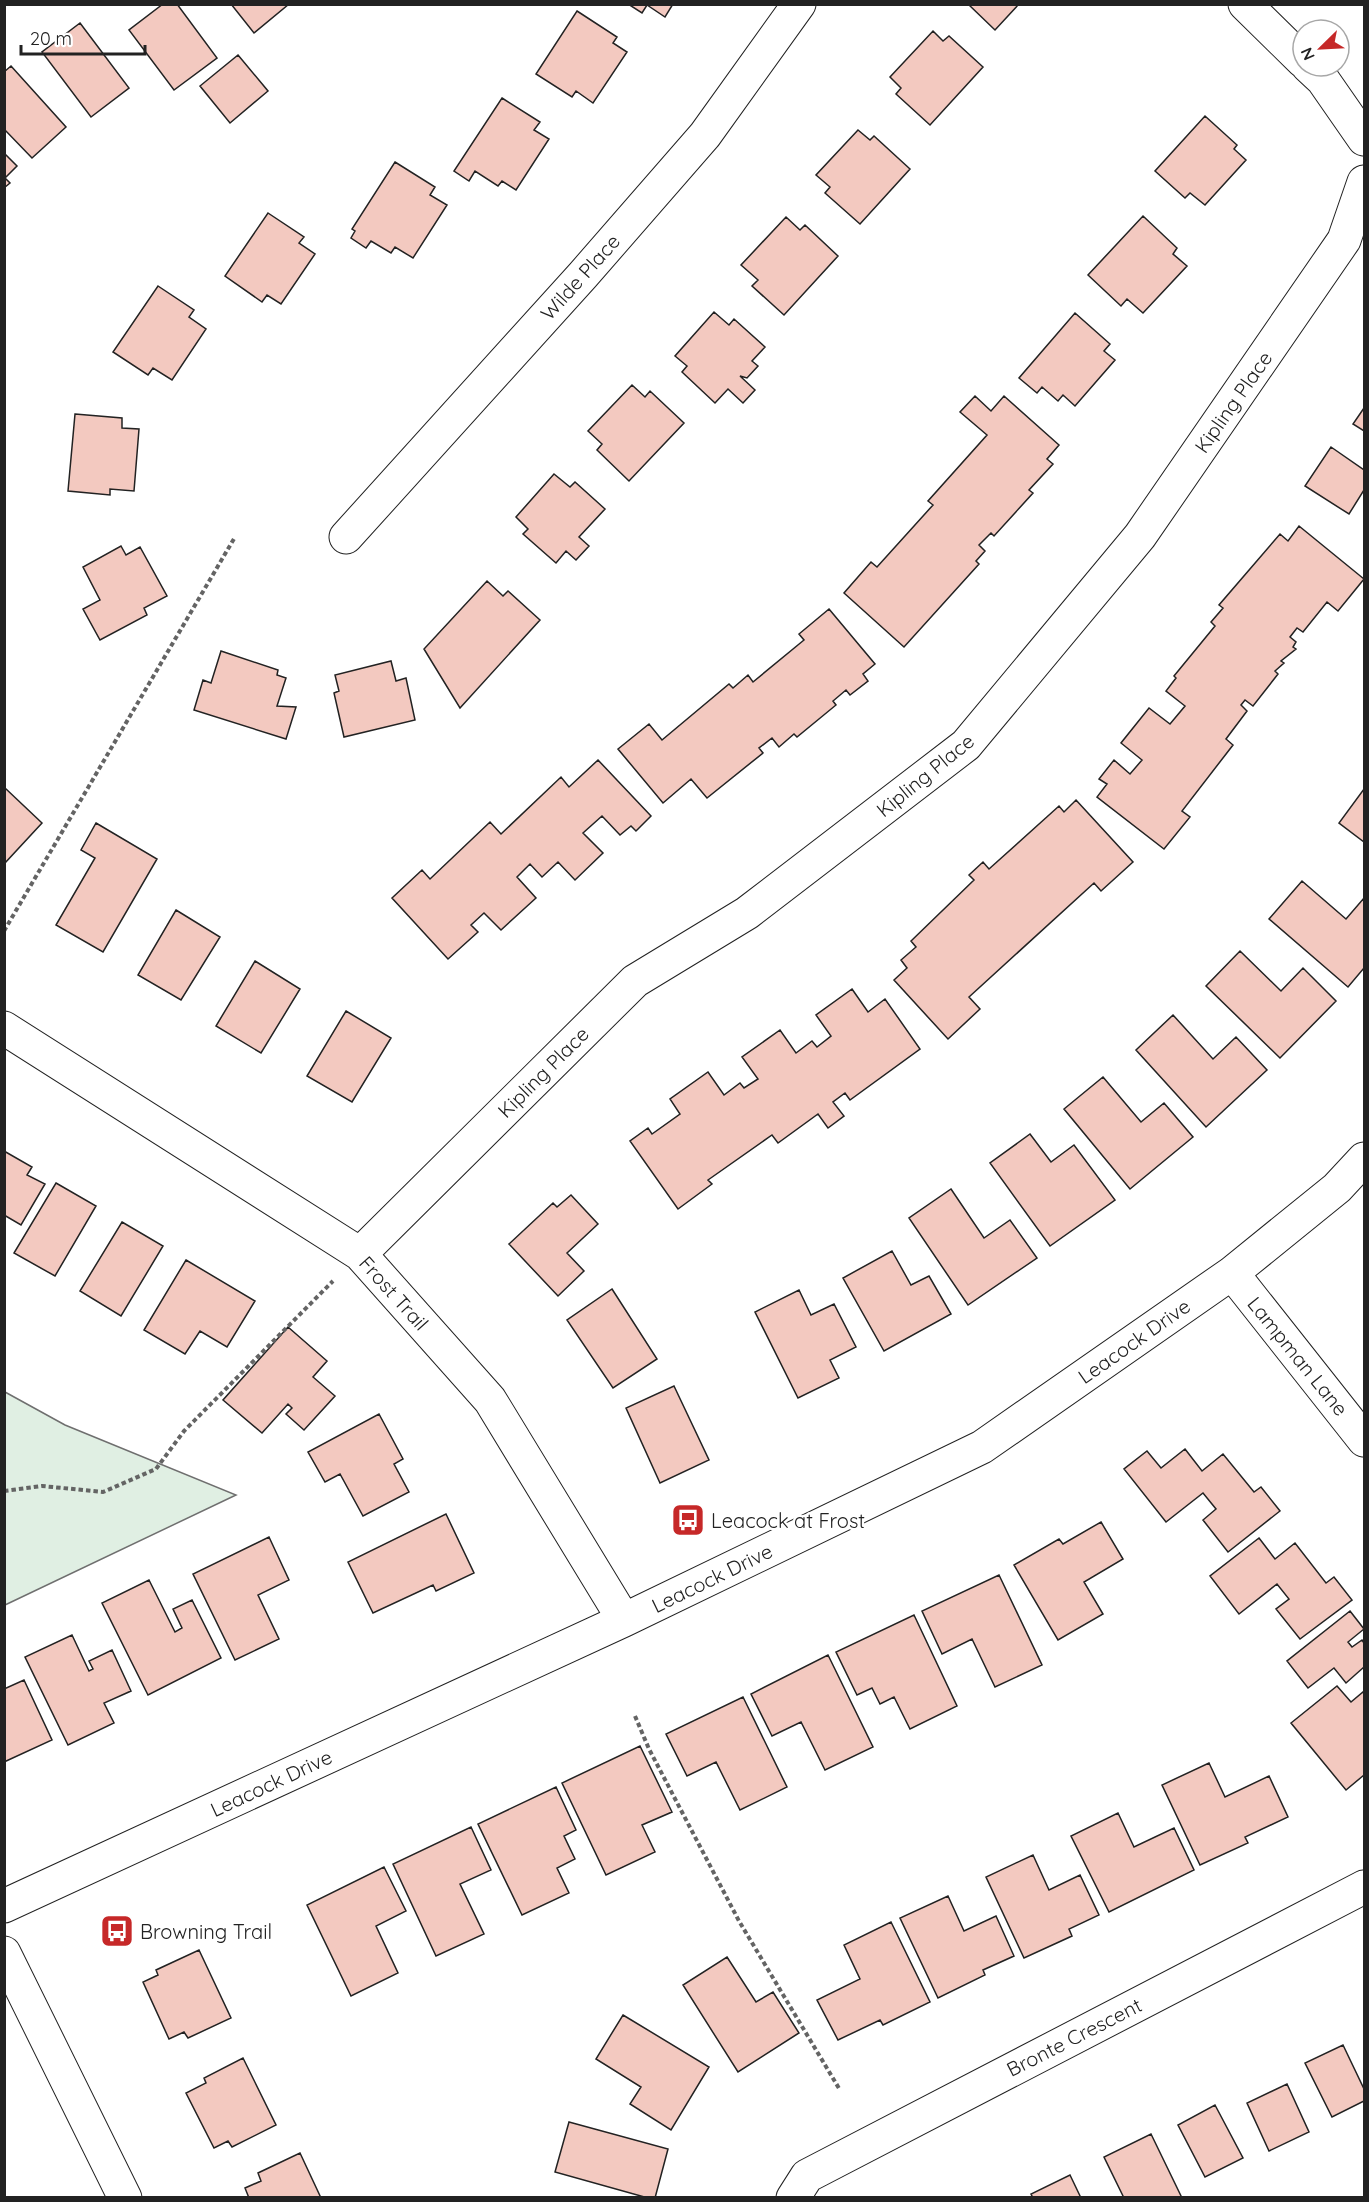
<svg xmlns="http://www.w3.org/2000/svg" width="1369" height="2202" font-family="Quicksand,sans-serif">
<rect width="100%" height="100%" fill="#fff"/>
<path fill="#e0efe3" stroke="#6f6f6f" stroke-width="1.5" d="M5,1392L65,1425L236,1495L5,1605Z"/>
<path fill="#f3c9c0" stroke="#222" stroke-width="1.5" d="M163,4H177L217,58L174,90L129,30Z
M231,4H289L254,33Z
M628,4H673L665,17L647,5L642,13Z
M968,4H1019L995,30Z
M577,11L617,37L613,43L627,52L593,103L576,91L572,97L536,74Z
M80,23L129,88L91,117L42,52Z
M933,31L943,41L949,36L983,67L930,125L896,94L901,88L890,77Z
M238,55L268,91L230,123L200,86Z
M11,66L66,127L32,158L4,129V72Z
M502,98L540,122L534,130L549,139L516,190L502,181L498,186L475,171L469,181L454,171Z
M1205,116L1237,145L1234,149L1246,160L1205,205L1190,193L1185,198L1155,171Z
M858,130L870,140L874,136L910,169L860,224L825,193L830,187L816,175Z
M4,153L17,166L5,178L10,183L4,188Z
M395,162L435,187L430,195L447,205L413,258L395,247L391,253L371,241L366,248L351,238L355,231L352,229Z
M268,213L304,237L299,243L315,254L281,304L267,295L262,302L225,276Z
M1143,216L1177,248L1173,254L1187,266L1143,313L1127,299L1121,306L1088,275Z
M786,217L800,230L805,225L838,256L784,315L752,286L758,280L741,265Z
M158,286L194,310L189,317L206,329L172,380L153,368L148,375L113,352Z
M714,312L729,325L734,319L765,347L752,361L758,366L747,378L740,376L755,390L743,403L728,389L715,403L682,372L687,366L675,356Z
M1075,313L1110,344L1104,351L1115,360L1075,406L1063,395L1058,401L1042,387L1037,393L1019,378Z
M632,385L645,397L650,391L684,423L629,481L597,450L602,444L588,431Z
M975,396L991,411L1004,396L1059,445L1047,459L1053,464L1029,490L1033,493L994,536L991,533L979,545L985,551L976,561L979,564L904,647L844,593L871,562L877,567L933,505L928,501L987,435L960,412Z
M1364,408V431L1353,424Z
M75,414L122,418V428L139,429L134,491L110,489V495L68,491Z
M1331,447L1364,470V490L1349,514L1305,486Z
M554,474L570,487L575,482L605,509L579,537L589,546L576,560L566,551L556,563L523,534L528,529L516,517Z
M1299,526L1364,579L1338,611L1327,602L1303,632L1297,628L1290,637L1296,642L1293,647L1296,649L1281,661L1284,663L1275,671L1278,674L1253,706L1245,700L1241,705L1247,711L1226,739L1233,745L1182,811L1190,817L1164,849L1097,797L1107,784L1099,779L1114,760L1130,774L1142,760L1121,743L1149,708L1170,724L1185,706L1166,691L1176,678L1174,676L1215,626L1211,622L1223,608L1219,605L1280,534L1288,541Z
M121,546L126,555L140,547L167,596L144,608L147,615L100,640L83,609L100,600L83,567Z
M487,581L503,596L508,591L540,620L460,708L424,649Z
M829,609L875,664L863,674L868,681L850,695L846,690L833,701L836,705L797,737L794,734L779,747L772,738L759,748L763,753L707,798L691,779L663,803L618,749L649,724L662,740L729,684L733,688L748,675L753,682L804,640L799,634Z
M221,651L278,670L277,675L286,678L277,706L296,707L286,739L194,710L203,680L211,683Z
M391,661L396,681L406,678L415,720L344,737L334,693L339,691L335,675Z
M598,760L651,816L636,831L631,826L620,835L602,816L583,833L603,853L575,880L558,862L542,877L530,864L517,877L536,898L501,930L484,913L471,925L478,932L448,959L392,898L422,870L430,879L490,822L501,834L561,777L569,787Z
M5,788L42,823L4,864V788Z
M1364,789V842L1339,823Z
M1076,800L1133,862L1101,891L1094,883L969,997L980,1009L948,1039L894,980L907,968L901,960L916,947L911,941L974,880L969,875L983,862L989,869L1059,806L1064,812Z
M96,823L157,859L103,952L56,925L95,858L81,850Z
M1302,881L1346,919L1364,898V968L1348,987L1269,919Z
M176,910L220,937L181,1000L138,975Z
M1240,951L1281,991L1303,968L1336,1001L1280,1058L1206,986Z
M255,961L300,989L261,1053L216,1026Z
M852,989L868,1012L885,999L920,1049L850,1100L845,1093L833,1102L844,1116L828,1128L818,1114L778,1143L772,1135L708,1180L712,1184L678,1209L630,1141L648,1128L652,1134L680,1114L670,1099L708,1072L724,1095L740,1083L744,1088L758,1079L742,1057L780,1030L796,1053L812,1041L817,1047L831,1036L816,1015Z
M346,1011L391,1038L352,1102L307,1076Z
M1173,1015L1213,1059L1236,1037L1267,1070L1206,1127L1136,1050Z
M1103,1077L1141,1122L1164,1103L1193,1137L1130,1189L1064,1109Z
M1030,1134L1051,1162L1074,1145L1115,1200L1050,1246L990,1163Z
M4,1151L32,1167L27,1175L45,1184L21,1225L4,1215Z
M56,1183L96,1206L55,1276L14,1253Z
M951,1189L984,1238L1010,1220L1037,1258L968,1305L909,1218Z
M571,1195L598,1224L567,1253L584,1271L558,1296L509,1244L553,1203L557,1207Z
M122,1222L163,1246L121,1316L80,1291Z
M892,1251L911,1285L929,1276L951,1314L884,1351L843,1278Z
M186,1260L255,1301L227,1347L200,1331L185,1354L144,1330Z
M612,1289L657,1359L613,1388L567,1320Z
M799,1290L811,1315L834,1304L856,1347L830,1360L839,1378L798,1398L755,1312Z
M288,1327L327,1361L313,1377L335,1396L304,1430L286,1414L292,1408L288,1404L262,1433L223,1400Z
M674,1386L709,1460L660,1483L626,1408Z
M379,1414L403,1459L394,1464L409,1492L363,1516L340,1474L325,1482L308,1452Z
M1185,1449L1202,1471L1223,1454L1254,1492L1261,1487L1280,1511L1228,1552L1203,1520L1216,1509L1203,1493L1166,1522L1124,1469L1147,1451L1161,1468Z
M446,1514L474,1573L436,1591L433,1585L373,1613L348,1562Z
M1101,1522L1123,1559L1084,1582L1103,1614L1058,1640L1014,1565L1059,1539L1063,1544Z
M269,1537L289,1580L258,1595L279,1639L235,1660L193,1574Z
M1259,1538L1275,1559L1295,1543L1326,1583L1334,1577L1352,1600L1300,1639L1276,1609L1289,1599L1277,1584L1239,1614L1210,1576Z
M999,1575L1042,1665L995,1687L972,1639L942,1654L922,1611Z
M149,1580L175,1632L182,1628L173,1609L192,1600L221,1658L148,1695L102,1603Z
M1350,1611L1364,1629L1348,1642L1352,1647L1362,1640L1364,1643V1667L1346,1683L1334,1668L1308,1688L1287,1661Z
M914,1615L957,1706L910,1729L894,1697L880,1704L872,1688L857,1695L836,1652Z
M72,1635L89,1671L93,1669L89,1661L112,1650L131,1691L104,1703L114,1723L68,1745L25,1657Z
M828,1655L873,1747L825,1770L801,1722L772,1736L751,1694Z
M24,1680L52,1740L4,1762V1689Z
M1337,1686L1351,1702L1363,1692L1364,1694V1775L1346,1790L1291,1723Z
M743,1697L787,1787L740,1810L716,1762L687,1776L666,1734Z
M640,1746L672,1812L642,1825L655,1852L606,1875L562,1783Z
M1209,1763L1225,1797L1269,1776L1288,1817L1245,1837L1248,1843L1200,1865L1162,1785Z
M556,1787L576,1830L564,1836L575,1859L557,1868L569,1893L522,1915L478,1824Z
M1118,1813L1134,1847L1174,1828L1194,1870L1109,1912L1071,1836Z
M471,1827L491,1870L460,1884L484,1934L436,1956L393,1864Z
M1033,1855L1049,1890L1080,1875L1099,1915L1069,1929L1072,1936L1024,1958L986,1877Z
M384,1867L406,1911L376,1926L398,1973L351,1996L307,1905Z
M948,1896L964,1931L996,1916L1014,1956L983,1970L985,1975L938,1998L900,1918Z
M891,1922L930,2002L883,2025L880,2020L838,2040L817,2000L860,1979L844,1945Z
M199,1950L231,2018L188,2038L184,2032L169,2039L143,1982L158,1975L156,1970Z
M727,1957L756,2002L773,1992L799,2033L738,2072L683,1985Z
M623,2015L709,2067L671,2130L630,2104L641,2087L596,2059Z
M1343,2045L1364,2089V2101L1332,2117L1305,2063Z
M243,2058L276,2125L232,2147L228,2141L214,2148L186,2093L206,2083L204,2078Z
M1287,2084L1309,2132L1269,2151L1247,2103Z
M1215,2105L1243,2158L1205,2177L1178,2125Z
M569,2122L668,2149L655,2198H648L555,2172Z
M1151,2134L1182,2198H1124L1104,2157Z
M300,2153L321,2198H249L245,2188L261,2181L258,2173Z
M1070,2175L1081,2198H1033L1031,2194Z"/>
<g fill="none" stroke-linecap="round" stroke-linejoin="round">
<g stroke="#222" stroke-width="35">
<path id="minor" d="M1245,4L1303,61
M1308,66L1323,80L1364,139
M346,537L583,275L705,135L799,4
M4,1028L360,1254L490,1400L624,1620
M360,1254L635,981L747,913L966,745L1140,536L1344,240L1364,182
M1232,1273L1364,1440
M4,1906L624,1620L982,1447L1232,1273L1337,1188L1364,1159
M4,1953L125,2198
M793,2198L807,2176L1364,1887"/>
</g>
<path stroke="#646464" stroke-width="4" stroke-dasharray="4.5 3" stroke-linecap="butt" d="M4,931L235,537
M4,1491L42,1486L103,1492L156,1469L184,1431L333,1281
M635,1716L649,1749L739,1921L840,2090"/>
<use href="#minor" stroke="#fff" stroke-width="33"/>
</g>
<defs>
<g id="bus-square" transform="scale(1.725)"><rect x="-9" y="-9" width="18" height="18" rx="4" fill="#c62828" stroke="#fff"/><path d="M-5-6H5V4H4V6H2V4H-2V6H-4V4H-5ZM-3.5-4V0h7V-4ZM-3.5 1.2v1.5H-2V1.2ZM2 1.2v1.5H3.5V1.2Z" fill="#fff"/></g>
</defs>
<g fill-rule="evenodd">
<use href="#bus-square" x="688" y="1520"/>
<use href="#bus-square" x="117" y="1931"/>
</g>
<g text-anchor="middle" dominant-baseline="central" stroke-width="4.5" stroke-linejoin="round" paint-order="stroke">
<g font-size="20" fill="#222" stroke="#fff">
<text transform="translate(580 277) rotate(-48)">Wilde Place</text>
<text transform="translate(1233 402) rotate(-55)">Kipling Place</text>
<text transform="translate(925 775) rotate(-39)">Kipling Place</text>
<text transform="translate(543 1072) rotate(-45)">Kipling Place</text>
<text transform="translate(394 1293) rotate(48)">Frost Trail</text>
<text transform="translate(1134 1341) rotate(-35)">Leacock Drive</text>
<text transform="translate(1298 1356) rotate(51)">Lampman Lane</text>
<text transform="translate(712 1578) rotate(-26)">Leacock Drive</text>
<text transform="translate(271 1783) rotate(-25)">Leacock Drive</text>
<text transform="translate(1074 2037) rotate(-27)">Bronte Crescent</text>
</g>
<g font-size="20" fill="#222" stroke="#fff" text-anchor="start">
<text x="711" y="1520">Leacock at Frost</text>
<text x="140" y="1931">Browning Trail</text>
</g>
</g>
<rect width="1369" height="2202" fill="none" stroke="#222222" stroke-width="12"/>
<g transform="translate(1321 48) rotate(246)"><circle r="28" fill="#ffffff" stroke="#a7a7a7" stroke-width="1.5"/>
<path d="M0-4.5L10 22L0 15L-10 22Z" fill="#c62828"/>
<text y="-9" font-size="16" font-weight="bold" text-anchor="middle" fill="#222222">N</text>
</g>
<path d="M21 45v9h124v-9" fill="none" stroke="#222222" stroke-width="3"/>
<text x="30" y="45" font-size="18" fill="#222222" stroke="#ffffff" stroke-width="4.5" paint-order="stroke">20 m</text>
</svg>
